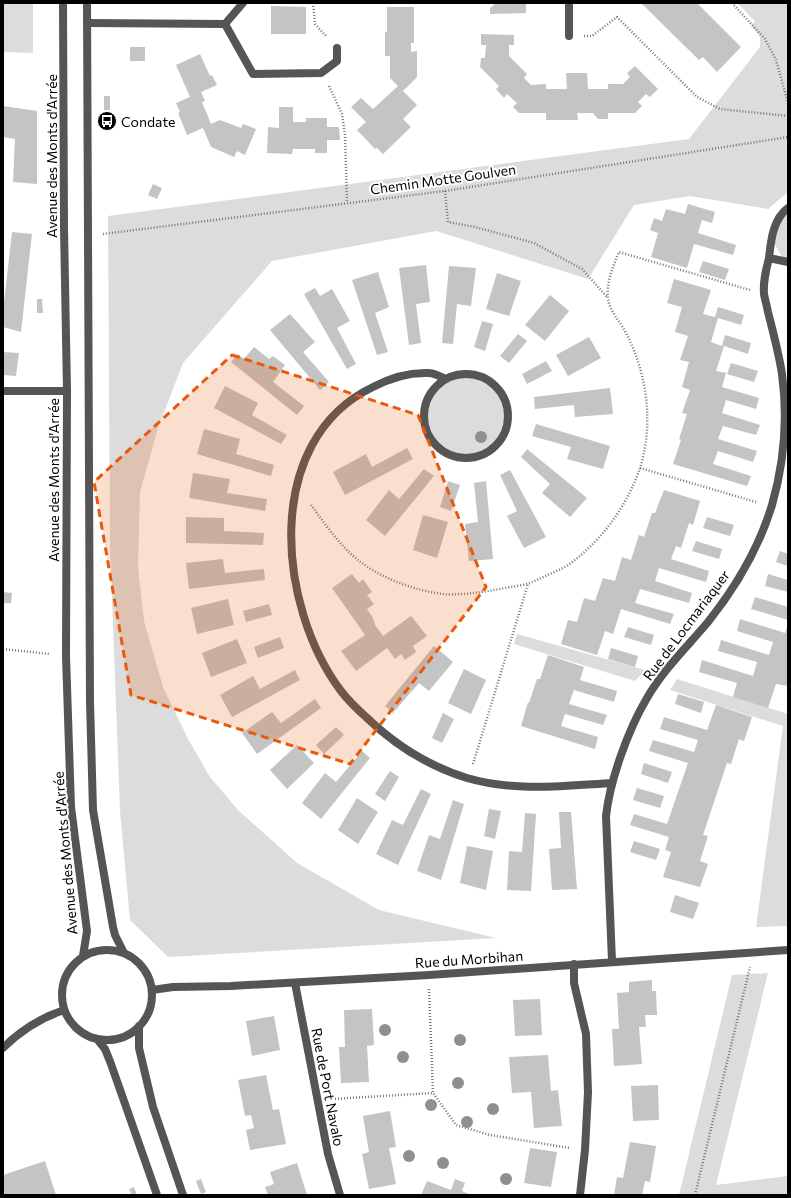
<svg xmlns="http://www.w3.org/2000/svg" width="791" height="1198" font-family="Commissioner,sans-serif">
<rect width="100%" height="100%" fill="#fff"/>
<path fill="#dcdcdc" d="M3,3H33V53L3,52Z
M737,3H788V192L768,209L690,196L634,205L588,279L436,231L272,261L183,363L158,428L140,492L138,567L144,621L163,687L188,739L210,777L238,810L297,863L379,910L496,938L168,957L130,920L120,811L110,545L108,216L689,139L760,47V37L751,26L755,21Z
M788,208V260L782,257L774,243L775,224Z
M424 416a42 42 0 1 1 84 0a42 42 0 1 1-84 0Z
M517,634L645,670L635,681L514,644Z
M677,679L788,714V926L756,927L783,726L670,690Z
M768,973L716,1185L788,1176V1195H679L732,975Z"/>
<path fill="#c4c4c4" d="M496,3H526V13L490,14V8Z
M641,3H697L741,47L717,72L703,57L699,60Z
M271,6L306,7V34H271Z
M387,7H414V43H411V52L417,51V77L403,91L417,105L403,119L411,127L383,154L377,148L375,149L357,130L366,122L351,107L361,98L373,109L398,86L390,78V56H385V32H387Z
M481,34L514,35V45H509V56L527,74L524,78L531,85L546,84V89H567L566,73H587L588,89H608V84H623L630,77L627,73L635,66L658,89L650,97L646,94L638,102L642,106L635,113H608V119H598L593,113H577L578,120H546V113H519L513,107L517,103L507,94L504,98L496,89L499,86L480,67L481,58H485L486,45H481Z
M130,47H145V61H130Z
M200,54L210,76L212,75L217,85L201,92L205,101L202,102L211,124L220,120L241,128L243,124L256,129L245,155L237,151L234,157L211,147L203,128L187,135L178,113L180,112L176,103L190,97L176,65Z
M104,96H110V110H104Z
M3,106L37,111V184L13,182L15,139L3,137Z
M279,107H293V122H306V118H327V127H339L340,140H327V153H315V149H293L292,154L267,153L268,127L279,128Z
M153,184L162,188L157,199L148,195Z
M688,204L715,212L712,223L702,220L698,233L736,245L733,255L694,244L687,268L651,257L658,233L650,230L654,218L662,221L666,209L685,214Z
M12,232L32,234L21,332L3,327V312Z
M703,261L729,269L725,280L699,272Z
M426,265L430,302L416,304L421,343L409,345L399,268Z
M449,266L476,268L471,306L457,304L453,344L442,343Z
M378,272L389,307L375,313L388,352L377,355L352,280Z
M497,273L521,281L509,316L486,309Z
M674,279L711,290L703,314L715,317L718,307L744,315L741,325L718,318L711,342L722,346L725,335L751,343L748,354L724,346L716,371L726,373L722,387L759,398L756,409L726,400L722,413L760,425L756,435L723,426L718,439L757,451L753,462L718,451L713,464L751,476L747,486L673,464L681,440L679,439L687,414L682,413L690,390L682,387L689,362L680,360L688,336L675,332L682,307L667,303Z
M315,288L320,296L332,289L350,321L337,328L356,364L347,369L304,294Z
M550,295L569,311L545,341L525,325Z
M37,299H42L43,313H37Z
M290,314L315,342L303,352L329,382L320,390L270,330Z
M482,321L493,324L485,351L474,347Z
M518,334L527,341L509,363L500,356Z
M589,337L601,358L568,376L556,355Z
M254,347L269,359L273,356L285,365L273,382L304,406L297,415L231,362L238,354L244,359Z
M3,352L19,353L16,376L3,375Z
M546,361L552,371L527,384L522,374Z
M731,363L758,371L754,382L727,374Z
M225,386L258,403L252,415L287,435L281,444L214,408Z
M610,388L613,414L575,417L574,405L535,409L534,397Z
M536,424L610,446L603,469L567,459L571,447L532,436Z
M204,429L240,439L236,454L274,465L271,476L197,454Z
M407,448L413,459L345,495L333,472L366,454L372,467Z
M527,449L587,498L570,517L542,493L550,484L521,457Z
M424,469L434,476L385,536L366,520L389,490L399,499Z
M510,470L546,537L524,548L507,516L517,511L500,475Z
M193,473L230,479L227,493L267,499L265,511L189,498Z
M448,481L460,485L451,511L440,507Z
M486,481L493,559L469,561L465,524L478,522L474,483Z
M664,490L700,501L693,525L689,523L681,548L676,546L671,559L709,571L706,582L659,568L655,581L692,593L689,603L640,589L635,603L674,614L670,624L621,609L613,634L605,631L597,655L561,644L568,620L577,622L584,598L595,601L603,578L615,581L622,557L631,560L639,535L644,537L652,513H655Z
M423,515L448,522L437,558L413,550Z
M186,517L224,518V531L264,533L263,545L186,543Z
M707,517L734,525L730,536L703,528Z
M696,541L722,549L719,559L692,551Z
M780,551L788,554V566L776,562Z
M223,559L225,573L264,569L265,580L189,589L186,563Z
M352,574L359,583L363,579L372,592L367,595L374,604L367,609L373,618L375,625L383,636L411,616L427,636L413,646L416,652L405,660L401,654L395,659L387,648L356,671L341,651L365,635L332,588Z
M768,574L788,580V592L765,586Z
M3,592L12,593L11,603H3Z
M755,597L788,607V620L751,609Z
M228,599L234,625L197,634L191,608Z
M269,604L272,615L246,622L243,611Z
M740,619L785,633L788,624V686L776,684L768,708L733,697L737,683L699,672L702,660L753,676L757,662L718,651L721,640L769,655L773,642L737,631Z
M628,627L654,635L651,645L624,637Z
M280,637L284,648L258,658L254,647Z
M237,639L247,663L211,677L202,653Z
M434,646L453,662L429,691L419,683L393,713L385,706Z
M611,648L638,656L635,667L608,659Z
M548,655L584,667L580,680L617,691L614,702L574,690L569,704L607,715L603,725L565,714L561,726L598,737L595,749L521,726L528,702L529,703L537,679H540Z
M464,669L486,680L471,714L448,703Z
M295,670L300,680L232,717L220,695L253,676L260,689Z
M678,694L704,702L701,713L675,704Z
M315,699L321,708L257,754L242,733L272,712L281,723Z
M716,705L752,717L744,741L739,739L731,764L727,763L703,835L708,836L700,861L708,864L700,887L663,877L671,852L665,850L669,837L630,825L634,814L667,824L688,763L649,751L653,740L694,752L698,740L660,729L664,717L707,730Z
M443,713L454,719L442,743L432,738Z
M336,727L344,735L324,754L316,745Z
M297,745L314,763L287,789L270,770Z
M362,751L370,758L321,819L302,803L325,773L336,782Z
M644,763L672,772L668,783L641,774Z
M390,771L399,777L385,801L375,794Z
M637,788L664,796L660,808L633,800Z
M421,789L431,794L398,865L376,854L392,820L403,825Z
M357,798L378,812L358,844L338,830Z
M453,800L464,804L441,880L417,871L429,835L440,839Z
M489,809L501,811L495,839L484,836Z
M559,812H571L577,889L552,890L549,849L561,848Z
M525,813L536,814L531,891L507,890L509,851L522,852Z
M634,841L660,849L656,860L630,852Z
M467,846L493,851L486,890L460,883Z
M675,895L699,903L693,919L670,912Z
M652,980V991H656L657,1015H645L646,1027H639L642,1064L614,1066L612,1029H619L617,993L629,992V982Z
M540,999L542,1035L515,1036L513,1000Z
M372,1009L374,1045L367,1046L369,1082L341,1083L339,1047H345L344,1010Z
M274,1016L280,1050L252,1056L246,1021Z
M548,1055L551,1091L558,1090L562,1126L534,1128L531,1092L512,1093L509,1057Z
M266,1075L273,1110L279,1109L286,1144L250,1150L246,1130L254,1128L251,1115L245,1116L238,1080Z
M658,1085L659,1120L633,1121L631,1086Z
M390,1111L396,1147L389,1148L396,1184L369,1189L362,1154L369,1152L363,1116Z
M630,1142L656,1146L650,1182L645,1181L642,1195H614L617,1177L623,1178Z
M530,1148L557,1152L551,1187L524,1183Z
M45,1161L56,1195H3V1175Z
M297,1163L307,1195H268L265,1187L274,1184L270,1172Z
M201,1179L206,1192L201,1194L196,1181Z
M455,1179L465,1183L462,1191L471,1195H421L427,1181L451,1190Z
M134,1187L137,1195H132L129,1189Z"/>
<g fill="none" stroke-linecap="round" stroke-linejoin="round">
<path stroke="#777" stroke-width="2.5" stroke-dasharray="1 2" stroke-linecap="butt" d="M313,3L315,24L327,37
M732,3L765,39L776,60L788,103
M584,36H592L617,17L697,97L720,109L788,116
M329,86L342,114L345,135L347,202
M445,191L448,222L475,227L534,243L582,269L607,297
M103,234L445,191L788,137
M640,468L756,502
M311,505C326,525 341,548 362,563C383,579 417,591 443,594C449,595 456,594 463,594C479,593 494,590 511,587C517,586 524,585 530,583C537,580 543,577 550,574C556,571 562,569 568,565C601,542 627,506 640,468C654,424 647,373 626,333C620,321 610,312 608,299C606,282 613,267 619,252L750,290
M3,649L50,654
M473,764L528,584
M429,989L433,1093
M332,1099L433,1093L456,1125L490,1135L570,1148
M695,1195L750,967"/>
<path stroke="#555" stroke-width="8" d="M87,23L225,24
M225,24L253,74L321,73L337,61V48
M225,24L243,3
M569,36V3
M788,208C773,219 771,240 769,258L788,262
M424 416a42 42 0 1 1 84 0a42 42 0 1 1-84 0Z
M446,379C441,377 434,373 429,373C409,372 390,378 373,387C262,440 277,606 341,691C348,700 357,709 366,717C395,745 428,766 467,778C515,792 563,786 612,783
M3,391H67
M612,961L606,816C610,780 628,730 647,698C663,670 687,647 708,622C736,587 759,548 772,505C784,463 788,418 782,374C779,354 773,332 768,312C767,306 765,300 764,294C763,281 766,270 769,258
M574,964V983L586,1034L588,1092L585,1150L580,1195
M295,983L328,1154L340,1195
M152,990L173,987L231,986L429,975L788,950
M3,1048C21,1030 40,1018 64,1010"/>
<path stroke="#555" stroke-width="8" d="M63,3L64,228L67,391L66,656L71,807L87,931L83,956
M87,3L90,702L93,810L113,927L115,935L124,953
M62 995a45 45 0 1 1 90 0a45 45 0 1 1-90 0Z
M139,1026V1048L153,1107L183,1195
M97,1039L105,1049L111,1064L157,1195"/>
</g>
<g fill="#8f8f8f">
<circle cx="481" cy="437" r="6"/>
<circle cx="385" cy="1030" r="6"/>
<circle cx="460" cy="1040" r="6"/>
<circle cx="403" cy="1057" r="6"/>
<circle cx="458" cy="1083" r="6"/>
<circle cx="431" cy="1105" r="6"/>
<circle cx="493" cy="1109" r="6"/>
<circle cx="467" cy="1122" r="6"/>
<circle cx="409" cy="1156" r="6"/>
<circle cx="443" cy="1163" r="6"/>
<circle cx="506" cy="1179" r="6"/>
</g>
<path fill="#e8590c" fill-opacity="0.2" stroke="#e8590c" stroke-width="3" stroke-dasharray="8 5" stroke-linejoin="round" d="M232,355L418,415L486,587L350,764L131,695L94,482Z"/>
<defs>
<g id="bus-disc" transform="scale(1)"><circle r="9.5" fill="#000" stroke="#fff"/><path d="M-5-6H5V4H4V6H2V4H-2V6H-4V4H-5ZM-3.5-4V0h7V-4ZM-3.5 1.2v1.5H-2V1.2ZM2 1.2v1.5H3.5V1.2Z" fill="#fff"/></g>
</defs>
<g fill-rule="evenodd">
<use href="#bus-disc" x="107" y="121"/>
</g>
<g text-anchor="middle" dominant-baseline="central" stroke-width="4" stroke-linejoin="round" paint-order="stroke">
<g font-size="14" fill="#000" stroke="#fff" text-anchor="start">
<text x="121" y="121">Condate</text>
</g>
<g font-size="14" fill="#000" stroke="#fff">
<text transform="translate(51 156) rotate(-90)">Avenue des Monts d'Arrée</text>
<text transform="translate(443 179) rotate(-8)">Chemin Motte Goulven</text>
<text transform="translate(53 480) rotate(-90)">Avenue des Monts d'Arrée</text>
<text transform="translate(686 625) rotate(-53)">Rue de Locmariaquer</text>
<text transform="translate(65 853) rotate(-95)">Avenue des Monts d'Arrée</text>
<text transform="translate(469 959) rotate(-4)">Rue du Morbihan</text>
<text transform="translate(328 1087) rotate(79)">Rue de Port Navalo</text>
</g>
</g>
<rect width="791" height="1198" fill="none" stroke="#000000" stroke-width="8"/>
</svg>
